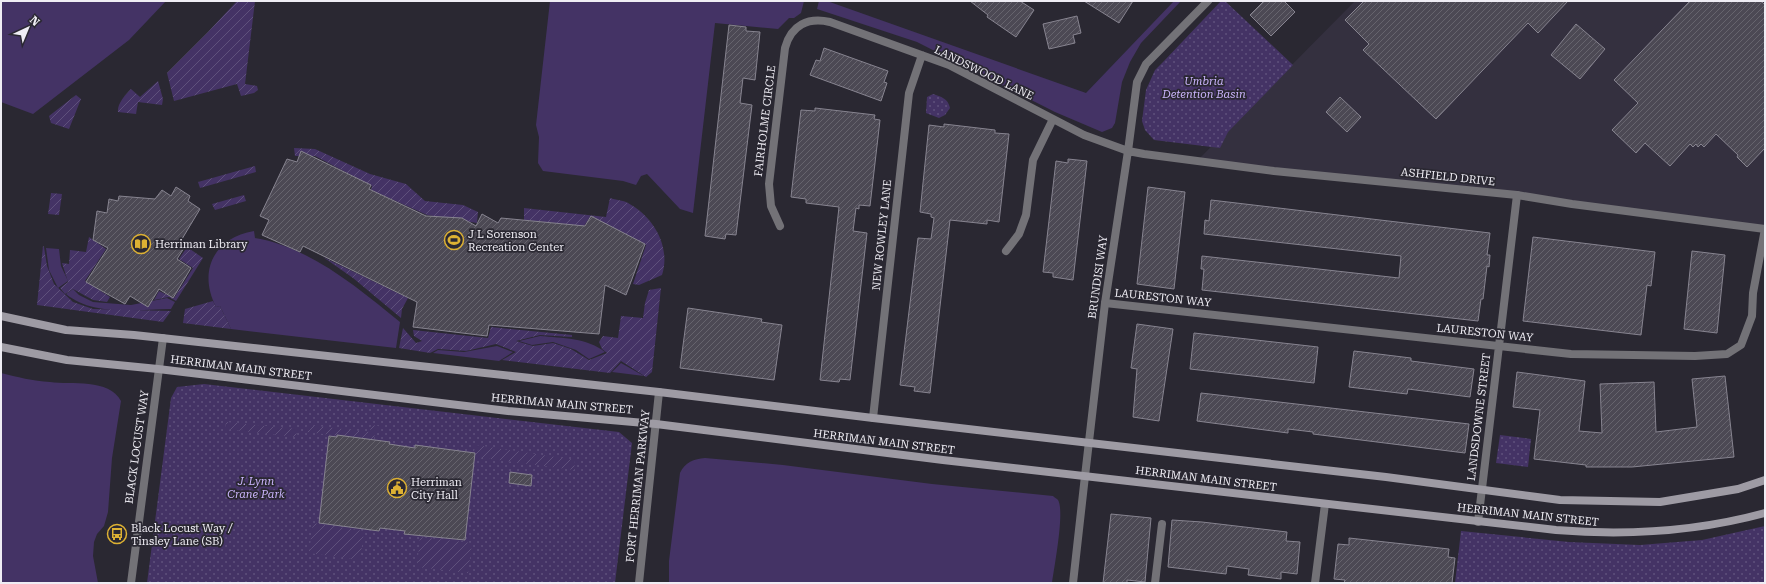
<svg xmlns="http://www.w3.org/2000/svg" width="1766" height="584" font-family="'Roboto Serif',serif">
<defs>
<pattern id="park-dots" width="8" height="8" patternUnits="userSpaceOnUse"><rect width="8" height="8" fill="#443365"/><path d="M2 2h.1M6 6h.1" fill="none" stroke="#5f517c" stroke-width="1.8" stroke-linecap="round"/></pattern>
<pattern id="garden-furrows" width="10" height="10" patternUnits="userSpaceOnUse"><rect width="10" height="10" fill="#443365"/><path d="M-1 1l2-2M0 10L10 0M9 11l2-2" fill="none" stroke="#5f517c"/></pattern>
<pattern id="building-hatch" width="6" height="6" patternUnits="userSpaceOnUse"><rect width="6" height="6" fill="#4c4954"/><path d="M-1 1l2-2M0 6l6-6M5 7l2-2" fill="none" stroke="#66646d"/></pattern>
</defs>
<rect width="100%" height="100%" fill="#2a2832"/>
<path fill="#34303f" d="M1355,1H1765V229L1572,204L1197,161Z"/>
<path fill="#443365" d="M1,1H166L129,40L33,114L1,102Z
M550,1H804L801,13L794,18H789L778,29L715,23L693,213L680,209L647,174L641,176L636,185L623,181L543,171L538,163L539,137L536,125Z
M819,1H827L1086,93L1174,1H1181L1141,43L1130,62L1122,82L1115,123L1112,128L1102,132L1055,112L917,42L817,9Z
M254,231L255,238C310,247 358,288 400,322L396,348L231,329L220,306L216,307C198,272 213,238 254,231Z
M46,248L59,249L61,266L68,281L58,288L49,270Z
M73,289L79,295L93,302L131,305L167,298L175,302L171,309C138,309 94,317 66,294Z
M540,336C562,338 588,338 605,352L589,359L576,350L553,342L532,345L519,341Z
M497,346L513,352L499,361L433,353L438,350L464,352Z
M621,363L644,376L612,372Z
M1,373C17,377 33,381 50,382C71,385 109,378 121,401L112,458L108,512L104,526L97,534L94,542L93,556L98,583H1Z
M705,458L783,465L932,484L1053,496C1054,497 1057,499 1058,500C1065,511 1054,568 1052,583H669V561L680,473C685,462 694,459 705,458Z"/>
<path fill="url(#park-dots)" d="M1221,1H1225L1293,65L1228,132L1220,148L1154,140L1145,130L1142,121L1146,90L1155,70L1164,61Z
M933,94C941,97 948,98 950,108L945,115L939,118L926,113L927,97Z
M204,384L619,432L632,443L615,583H147L171,398L177,387Z
M1500,435L1531,439L1528,467L1496,463Z
M1765,526V583H1455L1461,531L1569,542L1640,545L1702,540Z"/>
<path fill="url(#garden-furrows)" d="M237,1H255L245,84L257,86L258,90L254,93L241,96L237,84L174,101L167,73L208,32Z
M158,81L163,99L162,105L138,102L136,114L118,112C117,104 125,95 131,89L140,97Z
M76,95L81,99L69,129L51,123L49,116Z
M294,148L315,149L370,174L406,184L425,201L463,205L478,212L477,223L427,215L371,190L372,186L315,156H295Z
M255,166L256,172L200,188L198,182Z
M51,193L62,194L59,215L48,214Z
M244,195L246,201L215,210L212,204Z
M610,198C616,200 623,200 628,203C654,217 671,247 662,275L639,285L633,284L646,245L590,217L584,226L524,220V208L606,217Z
M89,237L106,249L85,281L110,297L107,302L93,300L73,289L65,294L60,288L68,282L62,263L69,264L70,250L86,252Z
M43,246L44,247L47,266L54,284L73,302L93,309L171,311L163,322L37,305Z
M187,247L203,258L176,301L169,297L154,300L159,291L174,298L193,268L179,259Z
M323,257L408,298L402,309L401,318L353,278Z
M661,288L652,372L646,377L621,361L610,373L502,360L516,352L496,344L466,351L438,349L430,353L399,348L403,328L416,343L422,341L414,336L413,330L488,338L491,327L572,335V337L540,335L516,341L533,346L553,343L571,349L589,360L607,353L602,349L599,342L603,336L618,338L621,316L643,318L645,303L649,290Z
M213,301L216,307L220,306L231,329L183,323L185,309Z
M226,422L297,429L296,437L225,429Z
M307,425L370,432L371,425L379,426L378,430H375L374,440L306,432Z
M476,445L575,460L574,470L476,457L474,451Z
M313,523L364,531L360,560L309,553Z
M420,537L472,543L468,573L417,567Z"/>
<path fill="url(#building-hatch)" stroke="#878490" d="M970,1H1020L1034,10L1016,37L987,17L988,15Z
M1084,1H1133L1119,23Z
M1264,1H1284L1295,12L1271,36L1250,15Z
M1364,1H1568L1538,33L1528,23L1436,119L1363,50L1369,44L1345,20Z
M1690,1H1761L1765,5V148L1747,167L1737,157L1738,155L1716,134L1704,147L1701,144L1698,147L1696,144L1693,147L1690,144L1670,166L1645,143L1636,153L1612,130L1638,103L1614,80Z
M1077,16L1081,33L1073,35L1075,43L1049,49L1043,24Z
M1576,24L1605,49L1580,79L1551,55Z
M729,25L746,27V31L760,32L755,80L743,78L740,103L752,105L736,235L726,234L725,239L705,236Z
M824,48L888,71L884,82L887,83L881,101L810,75L816,60L820,61Z
M1340,97L1361,117L1347,132L1326,112Z
M815,108L875,115L874,119L880,120L870,206L859,205V209L856,208L853,231L867,233L850,380L840,379L839,382L820,380L839,207L806,203V199L791,197L801,110L815,111Z
M944,124L995,130V133L1009,134L999,222L987,220V224L950,220L930,393L914,391L915,387L900,385L918,238L931,239L934,218L931,217V214L920,212L929,125L944,127Z
M301,151L371,185L369,189L426,216L462,218L476,226L482,214L498,223L501,218L585,226L591,216L645,244L626,295L605,285L599,334L489,325L487,336L413,327L417,302L303,246L300,252L262,235L269,220L260,216L287,159L297,162Z
M1068,159L1087,161L1073,280L1053,277V273L1043,272L1056,161L1068,163Z
M176,187L190,196L188,201L200,209L179,244L184,248L177,259L191,268L173,298L159,289L148,307L130,296L125,304L86,282L108,248L93,240L97,211L107,213L109,199L118,201L119,196L155,199L162,190L171,196Z
M1148,187L1185,192L1174,289L1137,284Z
M1211,200L1490,233L1487,255H1490L1489,267L1487,266L1483,299H1481L1478,321L1202,290L1204,269H1201L1202,256L1399,278L1401,256L1204,234L1205,220L1209,221Z
M1533,237L1655,252L1651,286L1647,285L1641,335L1523,321Z
M1692,251L1725,255L1717,333L1684,329Z
M688,308L762,319L761,322L782,325L774,380L680,368Z
M1137,324L1173,329L1159,421L1133,417L1137,369L1131,368Z
M1194,333L1318,347L1314,383L1190,369Z
M1354,351L1411,358V361L1474,369L1470,397L1408,389L1407,394L1349,387Z
M1517,372L1585,381L1579,431L1602,433L1600,384L1654,382L1656,432L1697,427L1692,379L1725,376L1734,457L1632,467H1586V465L1534,459L1540,410L1513,407Z
M1201,393L1469,424L1465,453L1313,434V432L1288,429V433L1197,421Z
M337,435L390,442L389,444L415,448V445L475,453L465,540L404,534L405,531L380,528L379,531L319,523L329,436L337,437Z
M510,472L532,475L531,486L509,483Z
M1111,514L1151,518L1145,582L1127,580V583H1103Z
M1172,520L1202,522L1287,532L1286,541L1300,542L1297,574L1281,572V579L1248,575L1249,569L1227,566L1226,574L1168,567Z
M1349,538L1449,549L1448,557L1455,558L1452,583H1344L1345,580L1334,579L1338,544L1349,545Z"/>
<g fill="none" stroke-linecap="round" stroke-linejoin="round">
<path stroke="#737277" stroke-width="8" d="M780,226L771,206L769,184L785,48C791,25 808,17 830,22L949,65L1084,135L1128,151L1137,82L1146,64L1208,1
M1006,251L1019,234L1026,215L1033,160L1053,119
M1105,303L1571,354L1695,356L1727,354L1741,345L1752,316L1753,293L1765,229
M873,418L909,93L922,55
M1478,522L1517,195
M1073,583L1085,476
M1155,583L1162,524
M1315,583L1325,504"/>
<path stroke="#737277" stroke-width="8" d="M1085,476L1105,303L1128,151L1144,154L1274,171L1517,195L1572,204L1765,229
M131,583L163,338
M639,583L659,392"/>
<path stroke="#9e9ba4" stroke-width="8" d="M1,316L66,330L134,335L659,392L873,418L1386,477L1560,500L1660,502L1738,489L1765,480
M1,347L67,360L158,369L508,411L656,424L943,460L1556,530C1628,536 1695,532 1765,513"/>
</g>
<defs>
<g id="stadium-ring" transform="scale(1)"><circle r="9.5" fill="#2a2832" stroke="#ddb133" stroke-width="1.5"/><path d="M0-5a6.5 5 0 1 0 0 10a6.5 5 0 1 0 0-10ZM-3.5-1.8h7v3.6h-7Z" fill="#ddb133"/></g>
<g id="library-ring" transform="scale(1)"><circle r="9.5" fill="#2a2832" stroke="#ddb133" stroke-width="1.5"/><path d="M-6-4Q-3-5.5-.7-3.5V5Q-3 3-6 4ZM6-4Q3-5.5 .7-3.5V5Q3 3 6 4Z" fill="#ddb133"/></g>
<g id="civic-ring" transform="scale(1)"><circle r="9.5" fill="#2a2832" stroke="#ddb133" stroke-width="1.5"/><path d="M-.6-6.5H3V-4.5H.6V-3L4-1V1h2V6H-6V1h2V-1L-.6-3ZM-1.2 2.5V6h2.4V2.5Z" fill="#ddb133"/></g>
<g id="bus-ring" transform="scale(1)"><circle r="9.5" fill="#2a2832" stroke="#ddb133" stroke-width="1.5"/><path d="M-5-6H5V4H4V6H2V4H-2V6H-4V4H-5ZM-3.5-4V0h7V-4ZM-3.5 1.2v1.5H-2V1.2ZM2 1.2v1.5H3.5V1.2Z" fill="#ddb133"/></g>
</defs>
<g fill-rule="evenodd">
<use href="#stadium-ring" x="454" y="240"/>
<use href="#library-ring" x="141" y="244"/>
<use href="#civic-ring" x="397" y="488"/>
<use href="#bus-ring" x="117" y="534"/>
</g>
<g text-anchor="middle" dominant-baseline="central" stroke-width="3.5" stroke-linejoin="round" paint-order="stroke">
<g font-size="11" fill="#efedf4" stroke="#2a2832">
<text transform="translate(984 73) rotate(26)">LANDSWOOD LANE</text>
<text transform="translate(765 121) rotate(-83)">FAIRHOLME CIRCLE</text>
<text transform="translate(1448 177) rotate(6)">ASHFIELD DRIVE</text>
<text transform="translate(882 235) rotate(-84)">NEW ROWLEY LANE</text>
<text transform="translate(1098 277) rotate(-82)">BRUNDISI WAY</text>
<text transform="translate(1163 298) rotate(6)">LAURESTON WAY</text>
<text transform="translate(1485 333) rotate(6)">LAURESTON WAY</text>
<text transform="translate(241 368) rotate(7)">HERRIMAN MAIN STREET</text>
<text transform="translate(562 404) rotate(5)">HERRIMAN MAIN STREET</text>
<text transform="translate(1479 417) rotate(-83)">LANDSDOWNE STREET</text>
<text transform="translate(884 442) rotate(7)">HERRIMAN MAIN STREET</text>
<text transform="translate(137 447) rotate(-82)">BLACK LOCUST WAY</text>
<text transform="translate(1206 479) rotate(7)">HERRIMAN MAIN STREET</text>
<text transform="translate(638 486) rotate(-84)">FORT HERRIMAN PARKWAY</text>
<text transform="translate(1528 515) rotate(6)">HERRIMAN MAIN STREET</text>
</g>
<g font-size="11" font-style="italic" fill="#cab4fb" stroke="#2a2832">
<text x="1204" y="81">Umbria<tspan x="1204" dy="13">Detention Basin</tspan></text>
<text x="256" y="481">J. Lynn<tspan x="256" dy="13">Crane Park</tspan></text>
</g>
<g font-size="11" fill="#efedf4" stroke="#2a2832" text-anchor="start">
<text x="468" y="234">J L Sorenson<tspan x="468" dy="13">Recreation Center</tspan></text>
<text x="155" y="244">Herriman Library</text>
<text x="411" y="482">Herriman<tspan x="411" dy="13">City Hall</tspan></text>
<text x="131" y="528">Black Locust Way /<tspan x="131" dy="13">Tinsley Lane (SB)</tspan></text>
</g>
</g>
<rect width="1766" height="584" fill="none" stroke="#efedf4" stroke-width="4"/>
<g transform="translate(28 28) rotate(44)" stroke="#2a2832" stroke-width="3" paint-order="stroke">
<path d="M0-3L7 15L0 10L-7 15Z" fill="#efedf4"/>
<text y="-6" font-size="11" font-weight="bold" text-anchor="middle" fill="#efedf4">N</text>
</g>
</svg>
